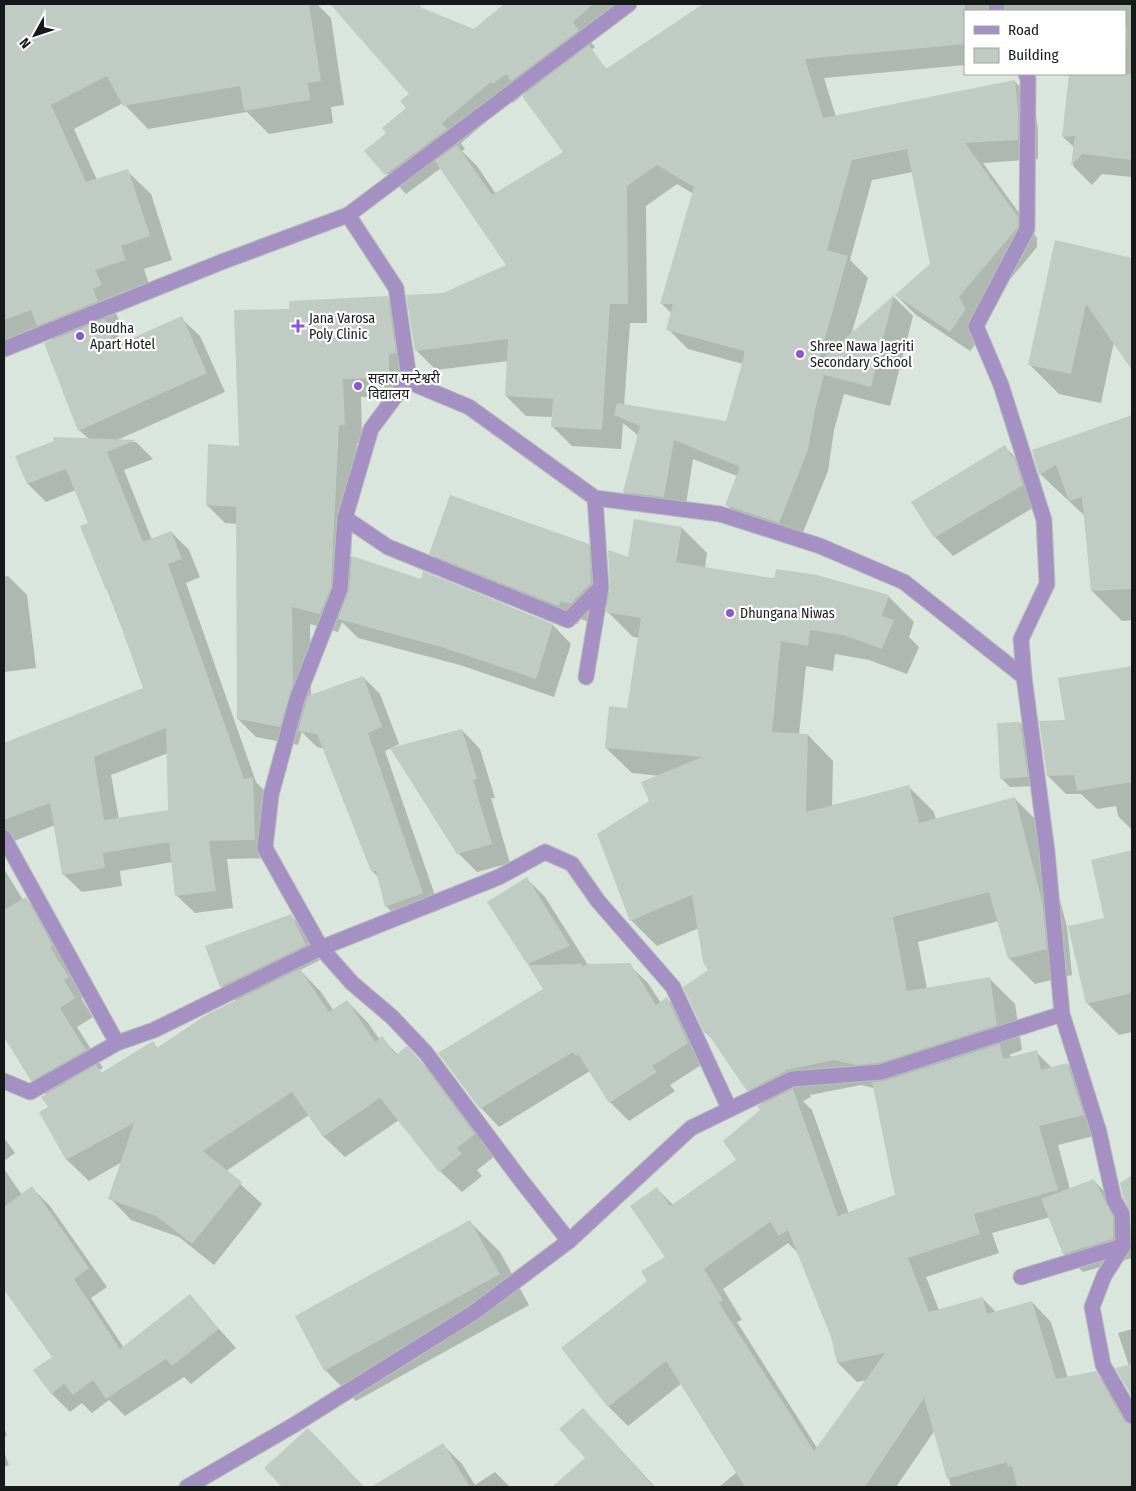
<svg xmlns="http://www.w3.org/2000/svg" width="1136" height="1491" font-family="'Fira Sans Condensed','Noto Sans Devanagari',sans-serif">
<rect width="100%" height="100%" fill="#dae5dd"/>
<path fill="#0003" fill-rule="evenodd" d="M4,4H175L181,20L202,14L200,4H317L331,18L344,105L331,107L333,123L269,134L247,112L148,129L123,103L74,129L97,180L127,171L151,194L172,260L144,269L149,284L118,294L125,309L116,313L121,325L112,328L124,343L181,318L200,336L225,392L115,441L136,442L153,459L124,470L152,540L171,532L189,550L200,577L186,583L256,782L271,797L272,858L227,859L233,908L195,913L176,895L173,862L120,871L122,886L82,892L63,874L55,825L4,845V745L145,689L107,589L90,524L76,490L46,502L28,484L17,457L89,439L79,430L54,341L49,336L4,353ZM168,753L169,811L119,819L111,775Z
M331,4H418L424,11L474,30L506,4H634L591,42L595,47L553,83L532,99L525,93L513,103L511,101L461,143L465,149L462,151L477,166L496,194L564,153L600,62L608,70L705,4H1132V177L1102,174L1092,185L1073,166L1075,148L1063,137L1070,74H1125L1127,28H1125V11H965V65L824,78L836,117L1014,81L1034,101L1038,130V159L983,163L1037,238V247L978,318L986,330L970,351L916,315L896,295L931,264L913,172L872,180L850,260L868,278L851,335L894,297L913,316L890,406L844,394L834,430L828,471L799,542L746,524L726,504L737,476L693,459L684,517L644,512L624,492L639,436L623,423L621,449L572,446L552,426L553,417L526,416L506,396L508,361L436,370L416,350L508,265L441,168L406,194L366,151L387,133L407,108L411,94ZM677,184L694,194L662,304L672,314L668,329L688,349L743,364L727,422L624,406L630,323H647L646,206Z
M1056,242L1132,261V368L1114,342L1101,403L1059,394L1029,364Z
M387,298L406,316L407,396L361,397L362,443H357L351,557L422,580L424,573L553,625L571,644L554,697L460,665L358,638L342,622L338,632L310,624L311,697L363,677L380,694L399,744L385,751L440,910L403,923L386,906L379,878L372,871L325,749L317,747L302,732L298,745L256,737L238,719V524L225,523L207,505L240,448L290,310Z
M1132,416V620L1122,621L1092,591L1085,516L1040,474L1033,451Z
M1005,447L1024,466L1041,503L953,556L935,537Z
M682,528L707,553L705,568L888,596L914,622L909,637L919,647L907,674L869,660L835,654L833,671L806,666L799,735H808L833,761L832,807L909,787L934,812L936,819L1015,799L1040,824L1067,927L1072,975L1035,984L1009,958L999,921L918,942L927,989L989,978L1015,1004L1022,1050L1009,1055L1013,1058L1036,1052L1052,1068L1067,1064L1086,1083L1102,1134L1058,1145L1070,1189L1093,1180L1112,1199L1131,1236L1132,1258L1083,1272L1064,1254L1050,1217L992,1233L999,1253L926,1277L939,1310L982,1298L997,1313L1032,1302L1051,1322L1068,1378L1095,1373L1115,1392L1132,1423V1487H951L935,1430L896,1487H719L737,1472L682,1383L628,1426L608,1406L648,1281L666,1257L657,1189L673,1205L737,1160L763,1105L748,1090L714,1041L705,1032L685,987L709,971L699,928L657,946L631,920L651,802L660,776L632,773L606,748L628,710L639,638L633,637L608,612L609,603L590,622L580,619L578,624L450,572L431,553L588,545L607,564L609,596L629,559ZM861,1085L874,1088L896,1195L849,1214L812,1110L803,1101L811,1097L810,1095ZM788,1243L799,1254L832,1337L838,1363L857,1382L867,1380L817,1448L737,1322L742,1320L723,1289Z
M8,576L27,595L36,668L4,672V577Z
M1132,667V830L1118,816L1116,806L1097,809L1081,794H1066L1048,776L1066,721L1060,679Z
M1020,723L1029,732L1036,786L1010,787L1001,778Z
M462,730L480,749L495,798H491L510,863L477,872L458,853Z
M1132,855V1032L1119,1035L1087,1003L1106,919L1095,874Z
M4,869L23,900L25,898L43,916L86,996L81,998L93,1017L77,1027L103,1068L99,1070L103,1074L153,1043L158,1048L236,1001L221,986L291,916L306,931L320,960L300,970L321,992L334,1011L347,1001L368,1023L380,1040L382,1038L398,1055L407,1048L428,1069L495,1156L477,1170L482,1176L462,1192L440,1171L399,1120L345,1157L323,1136L309,1115L226,1171L262,1204L214,1265L179,1237L131,1220L110,1198L122,1162L89,1181L67,1160L41,1112L49,1107L47,1095L32,1080L4,1035Z
M527,879L545,897L588,965H629L648,983L661,1003L667,999L686,1017L706,1062L670,1085L675,1091L629,1121L610,1102L590,1071L499,1127L481,1108L544,990L528,963Z
M4,1138L15,1153L4,1161Z
M4,1169L22,1195L32,1188L50,1206L107,1287L91,1298L124,1348L190,1296L236,1348L191,1384L184,1377L125,1416L109,1400L92,1413L82,1403L70,1412L52,1394L35,1371L54,1357L4,1288Z
M470,1222L500,1252L529,1305L356,1401L326,1371L296,1317Z
M1132,1329V1396L1117,1369L1129,1366L1118,1333Z
M583,1410L602,1429L655,1487H554L586,1458Z
M4,1427L7,1436L4,1437Z
M308,1429L327,1448L364,1487H283L266,1468Z
M443,1445L462,1464L475,1485L495,1472L510,1487H373Z
M4,1452L9,1465L4,1467Z"/>
<path fill="#c0cbc3" fill-rule="evenodd" d="M4,4H309L321,81L308,83L310,100L244,111L240,86L123,106L107,76L51,105L86,182L128,169L150,236L121,246L126,260L95,270L102,285L93,289L98,301L37,326L31,310L4,320Z
M330,4H418L422,8L474,29L504,4H593L573,22L579,30L511,81L506,74L493,84L491,82L442,123L447,129L385,175L364,151L386,133L382,128L406,108L400,101L409,94Z
M703,4H965V44L805,59L823,118L1015,80L1018,109V140L965,143L1018,217V227L959,297L966,309L950,332L895,295L930,264L907,149L852,160L827,250L848,256L818,363L894,295L871,387L824,375L815,410L808,450L779,523L725,505L740,467L674,440L664,497L623,492L640,426L614,415L617,403L726,421L744,356V351L666,330L673,304H660L694,187L657,165L627,186L628,304H610L602,430L551,427L553,399L505,396L508,339L415,351L406,295L443,293L506,265L435,161L457,145L492,195L563,152L522,96L589,45L606,69Z
M1069,74H1132V160L1082,154L1071,166L1075,136L1062,137Z
M1055,240L1132,258V370L1086,304L1071,374L1028,365Z
M388,296L396,353L389,354V378L343,379L345,425H339L331,587L320,614L292,607L293,684L280,727L237,719L236,507L206,505L208,444L239,446L234,310L289,309V301Z
M182,316L207,373L78,431L44,343L105,319L115,346Z
M1132,415V589L1091,591L1082,497L1069,501L1056,465L1039,475L1032,450Z
M53,437L136,440L107,452L143,542L171,531L182,559L168,564L244,779L253,777L255,840L209,841L216,891L175,896L169,842L103,853L105,868L62,875L50,803L4,820V743L143,688L108,589L106,590L80,526L88,523L66,469L27,484L15,456L54,441ZM166,728L168,810L104,820L94,757Z
M1005,445L1012,457L1014,456L1023,485L934,538L911,502Z
M450,495L589,544L591,583L570,604L561,601L559,606L429,554Z
M634,519L682,527L676,562L774,579L776,569L817,575L889,595L882,616L894,620L882,649L843,635L810,630L808,646L781,641L772,732L808,734L806,812L909,785L919,823L1015,797L1042,901L1047,949L1008,959L989,892L893,917L907,991L990,977L997,1025L879,1063L856,1065L834,1060L786,1070V1071L747,1091L706,1031L704,1033L683,987L708,970L703,962L692,895L630,921L597,834L649,801L641,782L702,757L605,748L609,706L627,708L641,618L606,612L610,587L608,550L628,557Z
M352,556L421,579L423,571L553,624L536,679L441,647L338,619L349,590Z
M1132,666V782L1077,791L1074,775L1047,776L1039,721L1065,720L1058,678Z
M363,676L382,727L368,733L423,893L385,907L376,871H371L317,734L298,731L308,696Z
M1020,722L1028,777L1000,779L997,723Z
M462,729L477,779L473,780L492,844L457,854L390,748Z
M1132,850V993L1086,1004L1068,926L1104,918L1091,860Z
M527,877L570,946L527,964L487,902Z
M26,897L53,946L50,947L69,977L64,980L75,998L60,1008L86,1050L31,1081L4,1037V910Z
M291,914L306,945L220,987L205,946Z
M630,963L656,1005L667,997L688,1043L652,1066L657,1072L609,1103L578,1054L576,1056L573,1052L480,1109L438,1053L543,989L528,965L582,964L583,967L587,964Z
M300,969L329,1012L347,1000L375,1042L382,1036L396,1055L407,1046L419,1059L475,1134L457,1148L462,1154L439,1172L380,1098L323,1137L292,1092L203,1151L242,1182L192,1244L156,1216L108,1199L134,1123L66,1160L39,1112L48,1107L41,1097L96,1065L101,1073L153,1041L157,1048L206,1015Z
M1000,1044L1003,1059L1037,1050L1041,1070L1067,1063L1084,1115L1039,1126L1058,1190L974,1214L980,1234L908,1258L929,1312L983,1297L987,1314L1032,1301L1056,1379L1096,1371L1124,1421L1132,1425V1487H1017L1012,1466L1008,1467L1007,1462L947,1479L924,1398L865,1487H745L666,1361L608,1407L561,1348L647,1281L641,1271L665,1257L630,1206L657,1187L670,1206L736,1160L723,1141L760,1110L757,1106L793,1089L838,1216L895,1195L872,1082L884,1081ZM770,1222L779,1236L788,1230L831,1337L837,1363L885,1353L814,1451L719,1303L723,1300L704,1269Z
M1132,1175V1234L1131,1213L1123,1197L1120,1183Z
M1094,1179L1113,1217V1239L1063,1254L1041,1199Z
M32,1186L89,1268L74,1279L120,1349L190,1294L219,1329L172,1366L166,1359L106,1399L93,1380L73,1395L64,1384L51,1394L33,1370L52,1357L4,1290V1207Z
M470,1220L500,1274L324,1371L295,1316Z
M1132,1364V1397L1115,1368Z
M583,1408L654,1487H552L585,1458L559,1429Z
M308,1428L364,1487H282L264,1468Z
M443,1443L470,1487H371Z"/>
<g fill="none" stroke-linecap="round" stroke-linejoin="round">
<g stroke="#b7c0b9" stroke-width="17">
<path id="lane" d="M348,215L396,288L409,378
M345,518L340,589L297,699L271,795L265,848L321,948L352,983L392,1017L426,1053L520,1179L569,1241
M601,587L568,620L388,547L345,518L371,429L409,378L414,384L469,407L595,498L720,514L820,546L904,582L1024,677
M586,677L601,587L595,498
M4,838L117,1043
M4,1081L30,1092L117,1043L154,1030L321,948L499,877L545,852L572,864L598,901L673,987L729,1108
M1021,1277L1123,1246"/>
</g>
<g stroke="#b7c0b9" stroke-width="17">
<path id="street" d="M996,4L997,11
M1026,74L1028,79L1027,229L976,326L1001,385L1044,520L1047,584L1021,639L1024,677L1047,851L1062,1014L1099,1132L1114,1200L1122,1214L1123,1246L1104,1276L1092,1307L1103,1365L1132,1416
M4,349L224,261L348,215L629,4
M187,1487L294,1425L473,1313L569,1241L691,1128L792,1079L881,1072L1062,1014"/>
</g>
<use href="#lane" stroke="#a590c4" stroke-width="15"/>
<use href="#street" stroke="#a590c4" stroke-width="15"/>
</g>
<g fill="#8f57cf" stroke="#fff" stroke-width="2">
<path d="M295.5 318.5h5v5h5v5h-5v5h-5v-5h-5v-5h5z"/>
<circle cx="80" cy="336" r="5"/>
<circle cx="800" cy="354" r="5"/>
<circle cx="358" cy="386" r="5"/>
<circle cx="730" cy="613" r="5"/>
</g>
<g text-anchor="middle" dominant-baseline="central" stroke-width="4.5" stroke-linejoin="round" paint-order="stroke">
<g font-size="14" fill="#151917" stroke="#fff" text-anchor="start">
<text x="309" y="318">Jana Varosa<tspan x="309" dy="16">Poly Clinic</tspan></text>
<text x="90" y="328">Boudha<tspan x="90" dy="16">Apart Hotel</tspan></text>
<text x="810" y="346">Shree Nawa Jagriti<tspan x="810" dy="16">Secondary School</tspan></text>
<text x="368" y="378">सहारा मन्टेश्वरी<tspan x="368" dy="16">विद्यालय</tspan></text>
<text x="740" y="613">Dhungana Niwas</text>
</g>
</g>
<rect width="1136" height="1491" fill="none" stroke="#151917" stroke-width="10"/>
<rect x="964" y="10" width="162" height="65" fill="#ffffff" stroke="#a1a3a2"/>
<rect x="974" y="26" width="25" height="8" fill="#a590c4" stroke="#a1a3a2"/>
<text x="1008" y="35" font-size="15" fill="#151917">Road</text>
<rect x="974" y="48" width="25" height="15" fill="#c0cbc3" stroke="#a1a3a2"/>
<text x="1008" y="60" font-size="15" fill="#151917">Building</text>
<g transform="translate(35 35) rotate(230)" stroke="#ffffff" stroke-width="4" paint-order="stroke">
<path d="M0-4L9 19L0 12L-9 19Z" fill="#151917"/>
<text y="-8" font-size="14" font-weight="bold" text-anchor="middle" fill="#151917">N</text>
</g>
</svg>
